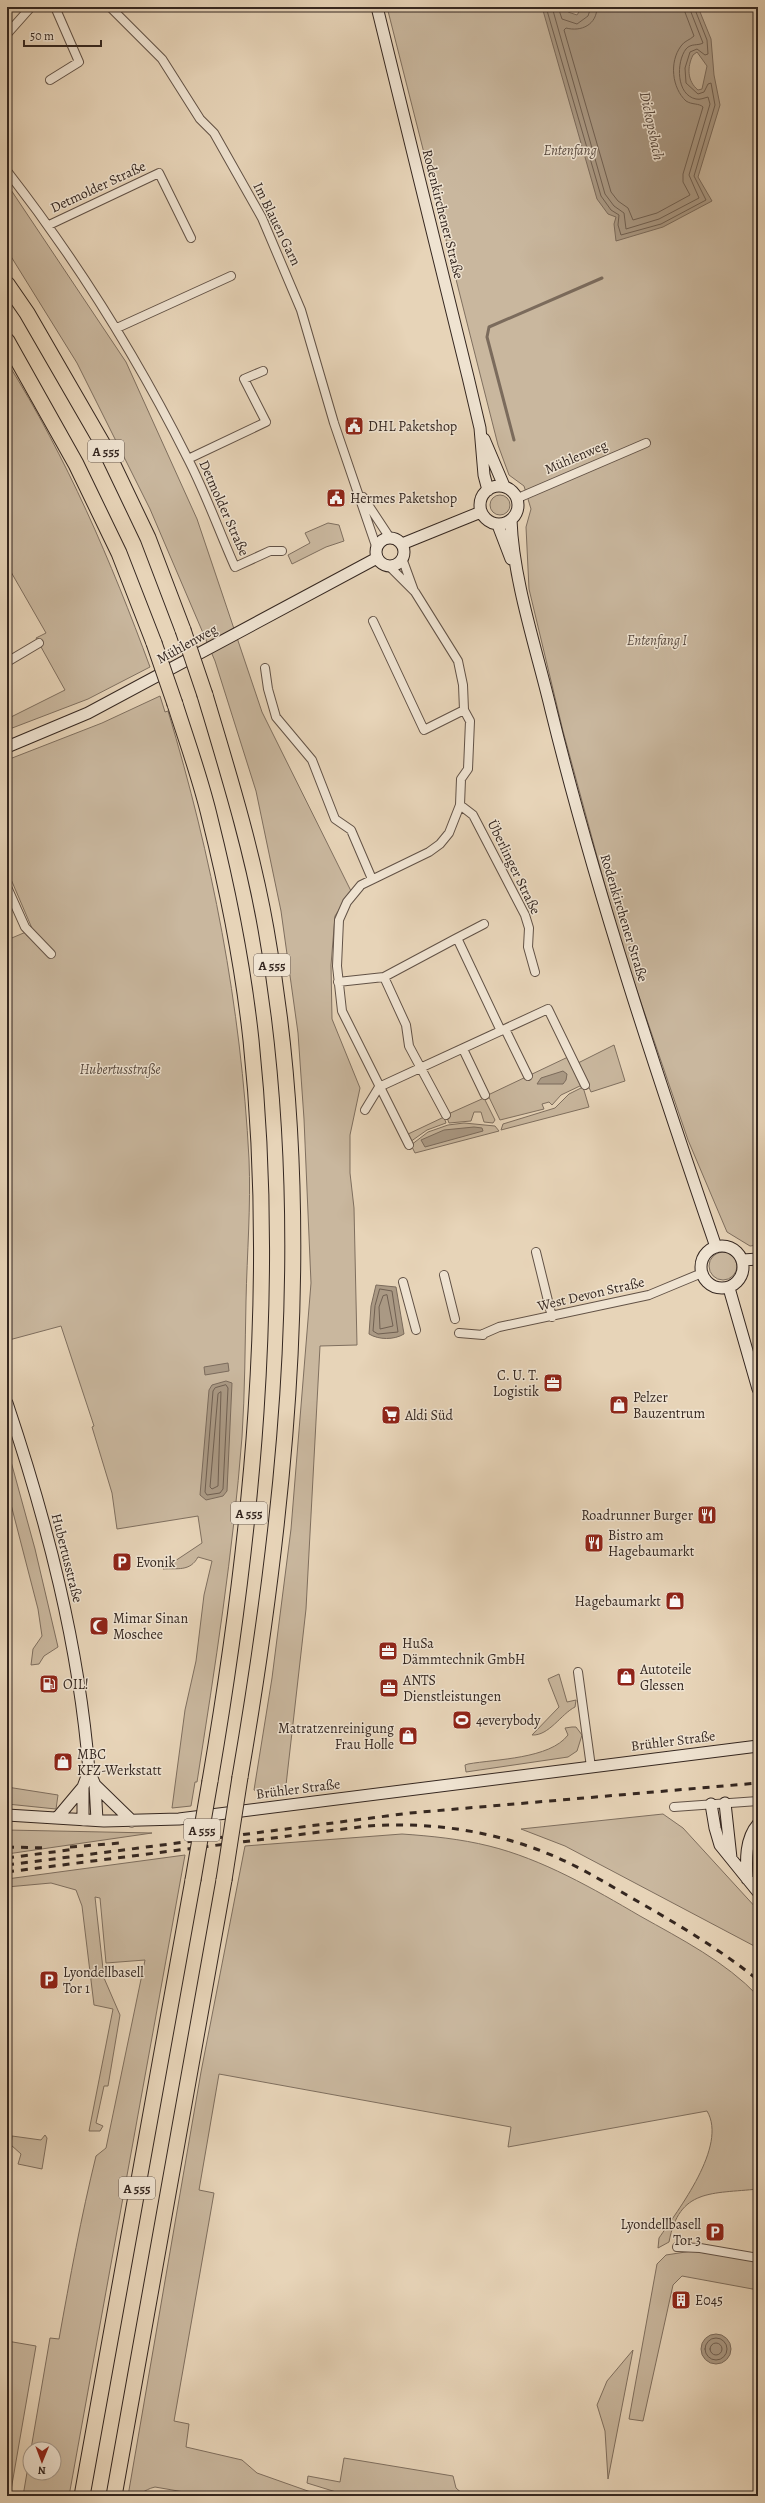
<svg xmlns="http://www.w3.org/2000/svg" width="765" height="2503" font-family="Alegreya,serif">
<rect width="100%" height="100%" fill="#e7d4b8"/>
<filter id="stains"><feTurbulence type="fractalNoise" baseFrequency=".005" numOctaves="4"/><feColorMatrix values="0 0 0 0 .2 0 0 0 0 .09 0 0 0 0 .02 0 0 0 .5 -.17"/></filter>
<radialGradient id="worn" r=".72"><stop offset=".6" stop-color="#630" stop-opacity="0"/><stop offset="1" stop-color="#630" stop-opacity=".3"/></radialGradient>
<path fill="#c9b79e" stroke="#7f6f5f" d="M387,7H758V1245L750,1246L727,1232L688,1140L620,941L563,731L529,589L526,527L531,509L524,486L509,475L498,445Z
M7,184L126,362L197,519L262,712L351,891L335,916L331,965L332,1019L360,1088L350,1135V1173L354,1208L357,1345L320,1346L306,1609L285,1794L267,1795L254,1790L272,1678L291,1529L311,1283L304,1119L298,1033L281,911L256,791L215,661L150,509L77,363L7,250Z
M7,362C67,458 111,561 150,667L88,699L7,730V719L65,690L36,638L46,633L7,565Z
M490 505a10 10 0 1 1 20 0a10 10 0 1 1-20 0Z
M328,523L339,525L344,541L326,547L292,564L288,555L310,543L305,533Z
M160,696L165,712L168,711C212,857 241,1006 249,1159C251,1206 247,1254 246,1301C245,1346 245,1392 242,1437C233,1553 215,1667 197,1782H195L191,1806L172,1808L185,1710L196,1661L204,1595L212,1561L198,1557C190,1572 177,1568 163,1569L202,1543L198,1516L117,1529L112,1493L92,1427L94,1426L61,1326L9,1340L7,1335V940L26,932L27,936L34,933L7,870V760L102,723Z
M614,1045L625,1081L591,1092L578,1063Z
M568,1057L582,1085L561,1095L552,1105L549,1102L542,1104L544,1109L500,1120L488,1095Z
M583,1087L589,1107L501,1130L503,1124L555,1108L569,1094Z
M484,1098L495,1120L493,1123L484,1122L481,1112H474L471,1121L449,1123L446,1115Z
M444,1117L446,1123L427,1130L410,1142L406,1135Z
M464,1123L495,1126L499,1131L415,1153L411,1145L428,1132L448,1125Z
M709 1266a14 14 0 1 1 28 0a14 14 0 1 1-28 0Z
M7,1447L35,1549L58,1647L44,1656L39,1664L31,1665L33,1649L42,1636L38,1609L7,1489Z
M559,1674L567,1702L576,1700L575,1707C561,1714 549,1736 532,1735L559,1707L548,1679Z
M572,1727H576L582,1735L577,1751L568,1757L466,1772L465,1765L468,1764C496,1759 550,1759 568,1735L565,1728Z
M7,1787L58,1795L56,1809L7,1804Z
M663,1814L683,1828L758,1910V1948L565,1846L521,1829Z
M7,1830L152,1833L7,1854Z
M402,1834C431,1836 461,1839 489,1846C542,1859 594,1889 640,1916C681,1939 726,1962 758,1996V2189C712,2194 679,2188 669,2242L658,2248L659,2238C678,2210 728,2146 707,2111L508,2147L511,2127L219,2074L199,2190L214,2193L174,2421L189,2424L186,2447L242,2460L257,2473L322,2496H207L155,2487C142,2490 143,2496 128,2496L201,2072L245,1846Z
M185,1855L69,2496H23L30,2455V2473H54V2449H31L50,2338L59,2339C70,2278 81,2217 96,2156L106,2148L145,1960L106,1963L100,1898L95,1897L104,1978L120,2015L108,2086H104L96,2123L103,2126L100,2131H89L113,2009L94,2005L82,1906L76,1890L51,1883L7,1887V1879Z
M45,2135L47,2138L42,2169L18,2164L21,2154L11,2145L12,2136L41,2140Z
M692,2251L758,2261V2290L682,2276L673,2285L643,2421L629,2419L657,2264L666,2255Z
M7,2341L36,2346L10,2496H7Z
M633,2350L608,2479L605,2431L597,2405L607,2381Z
M344,2458L453,2476L456,2488L465,2496H349L307,2483L308,2476L340,2482Z"/>
<path fill="#aa9984" stroke="#7b6b5c" fill-rule="evenodd" d="M542,7H567L568,12L577,15L582,7H698L711,39L714,75L720,105L698,177L712,201L663,227L616,241L614,224L616,217L608,214L597,199ZM697,52L707,66L702,89L698,90C687,81 687,67 693,55Z
M563,1071L567,1074L566,1080L563,1084H537L541,1078Z
M474,1127L482,1128L483,1131L425,1147L421,1140L444,1130Z
M376,1285L396,1287L404,1334C394,1340 379,1340 369,1334L371,1306Z
M228,1363L229,1371L205,1375L204,1367Z
M226,1381L232,1383L227,1491L223,1496L206,1500L200,1495L209,1390L212,1385Z
M701 2349a15 15 0 1 1 30 0a15 15 0 1 1-30 0Z"/>
<g fill="none" stroke-linecap="round" stroke-linejoin="round">
<path stroke="#706052" stroke-width="1" d="M546,7L601,196L611,210L619,215L618,225L621,235L661,224L706,200L694,176L715,105L711,83L708,84L704,92L698,94L686,83L685,68L690,52L697,49L705,55L708,54L707,40L694,7
M552,7L605,194L614,206L624,213L626,229L659,219L699,198L689,175L710,104L708,97C704,98 700,100 696,99C676,95 676,62 686,49C691,43 698,46 703,43L689,7
M558,7L562,19L577,24L588,16L591,7
M597,7C597,25 581,32 566,28L564,30L611,192L618,201L628,208L633,220L657,213L690,195L683,182V174L703,107C699,103 692,105 686,101C672,88 669,62 681,46C684,41 690,40 694,36L683,7
M380,1289L392,1291L398,1332L378,1334L373,1331L375,1306Z
M387,1295L393,1326L380,1329L379,1307L383,1296Z
M226,1385L228,1388L223,1489L220,1493L207,1495L205,1492L213,1391L215,1388Z
M221,1392L218,1486L212,1489L210,1487L218,1394Z
M705 2349a11 11 0 1 1 22 0a11 11 0 1 1-22 0Z
M710 2349a6 6 0 1 1 12 0a6 6 0 1 1-12 0Z"/>
<path stroke="#7b6b5c" stroke-width="3" d="M514,440L487,337L489,327L602,278"/>
<g stroke="#625246" stroke-width="10">
<path id="street" d="M110,7L162,59L200,119L214,133L262,218L301,310L334,423L376,546
M7,34L31,7
M50,80L79,62L55,7
M7,171C77,261 137,357 188,459C206,494 219,531 235,567L270,551H282
M49,225L159,173L191,238
M117,328L231,276
M188,459L266,422L244,379L263,371
M363,497L390,538
M518,498L646,443
M402,558L414,591
M389,566L415,592L458,661L463,685L464,710L470,721L468,769L461,779L460,805L449,833L440,844L429,852L361,885L347,902L339,920L337,966L342,1011L409,1145
M373,621L424,730L464,710
M7,662L39,643
M265,668L268,689L276,717L312,760L335,819L351,830L372,879
M460,805L473,815L525,915L529,928L528,947L535,972
M7,887L25,927L51,954
M457,938L484,924
M384,977L406,1025L409,1046L446,1115
M338,982L384,977L457,938L501,1031
M505,1029L528,1076
M463,1049L485,1095
M379,1087L548,1009L585,1085
M365,1110L379,1087
M536,1252L552,1317
M444,1275L455,1319
M403,1282L416,1330
M459,1333L483,1335
M483,1334L499,1327L649,1295L702,1273
M578,1672L591,1767
M674,1807L758,1801
M677,2247L700,2248L758,2258"/>
</g>
<g stroke="#352720" stroke-width="13">
<path id="secondary" d="M377,7L468,377L480,428L484,475L488,490
M484,439L504,486
M480 505a19 19 0 1 1 38 0a19 19 0 1 1-38 0Z
M511,520C513,580 537,651 551,710C596,892 655,1069 716,1247
M498,525L511,559
M376 552a14 14 0 1 1 28 0a14 14 0 1 1-28 0Z
M402,544L481,512
M7,747L88,713L377,558
M701 1267a21 21 0 1 1 42 0a21 21 0 1 1-42 0Z
M743,1260L758,1259
M729,1288L758,1389
M7,1403C47,1522 79,1645 89,1771L95,1785L97,1820
M95,1785L132,1821
M725,1803L731,1858
M711,1804L715,1828L720,1845L758,1892
M7,1815L104,1821L179,1819L758,1746
M57,1818L83,1787
M83,1820V1787L89,1771
M747,1879C746,1860 745,1839 758,1824"/>
</g>
<g stroke="#352720" stroke-width="17">
<path id="highway" d="M7,284L27,313L105,448L148,538L183,630
M7,341L76,464L119,553L154,643
M205,695C228,772 252,849 266,929C317,1210 288,1498 240,1777
M175,704C187,742 201,780 210,819C228,891 243,966 251,1040C277,1288 252,1536 210,1781
M82,2496L193,1880
M114,2496L224,1880"/>
</g>
<use href="#street" stroke="#efe3d1" stroke-width="8"/>
<use href="#secondary" stroke="#efe3d1" stroke-width="11"/>
<use href="#highway" stroke="#e7d4b8" stroke-width="15"/>
<path stroke="#352720" stroke-width="3" stroke-dasharray="7 7" stroke-linecap="butt" d="M7,1847L48,1848
M70,1847L120,1843
M7,1858L76,1849
M7,1865L410,1813L758,1783
M7,1872L367,1826C438,1821 509,1833 573,1865C597,1877 621,1892 644,1905C684,1928 722,1951 758,1980"/>
<g stroke="#352720" stroke-width="17" stroke-linecap="butt">
<path id="highway-bridge" d="M183,630L205,695
M154,643L175,704
M193,1880L210,1781
M224,1880L240,1777"/>
</g>
<use href="#highway-bridge" stroke="#e7d4b8" stroke-width="15"/>
</g>
<defs>
<g id="civic-square" transform="scale(1)"><rect x="-9" y="-9" width="18" height="18" rx="4" fill="#8f2418" stroke="#efe3d1"/><path d="M-.6-6.5H3V-4.5H.6V-3L4-1V1h2V6H-6V1h2V-1L-.6-3ZM-1.2 2.5V6h2.4V2.5Z" fill="#fff"/></g>
<g id="office-square" transform="scale(1)"><rect x="-9" y="-9" width="18" height="18" rx="4" fill="#8f2418" stroke="#efe3d1"/><path d="M-6-3h4V-5.5h4V-3h4V5H-6ZM-1-4.5V-3h2v-1.5ZM-6 0V1H6V0Z" fill="#fff"/></g>
<g id="shop-square" transform="scale(1)"><rect x="-9" y="-9" width="18" height="18" rx="4" fill="#8f2418" stroke="#efe3d1"/><path d="M-5-2.5h2.3a2.7 3.5 0 0 1 5.4 0H5L5.5 6h-11ZM-1.5-2.5h3a1.5 2.3 0 0 0-3 0Z" fill="#fff"/></g>
<g id="supermarket-square" transform="scale(1)"><rect x="-9" y="-9" width="18" height="18" rx="4" fill="#8f2418" stroke="#efe3d1"/><path d="M-6-5.5h2.5l.6 2H6L4.5 2H-2.5L-4.4-4H-6ZM-1.5 3.2a1.3 1.3 0 1 0 .1 0ZM3 3.2a1.3 1.3 0 1 0 .1 0Z" fill="#fff"/></g>
<g id="restaurant-square" transform="scale(1)"><rect x="-9" y="-9" width="18" height="18" rx="4" fill="#8f2418" stroke="#efe3d1"/><path d="M-5-6h1v4h1v-4h1v4h1v-4h1v5L-1.5 .5V6h-2V.5L-5-1ZM5-6V6H3V1.5H1.5Q1.5-4 5-6Z" fill="#fff"/></g>
<g id="parking-square" transform="scale(1)"><rect x="-9" y="-9" width="18" height="18" rx="4" fill="#8f2418" stroke="#efe3d1"/><path d="M-3.5-5.5H1a3.5 3.5 0 0 1 0 7H-1V5.5H-3.5ZM-1-3.4V-.6H.8a1.4 1.4 0 0 0 0-2.8Z" fill="#fff"/></g>
<g id="mosque-square" transform="scale(1)"><rect x="-9" y="-9" width="18" height="18" rx="4" fill="#8f2418" stroke="#efe3d1"/><path d="M3.5-4.9A6 6 0 1 0 3.5 4.9A5 5 0 1 1 3.5-4.9Z" fill="#fff"/></g>
<g id="fuel-square" transform="scale(1)"><rect x="-9" y="-9" width="18" height="18" rx="4" fill="#8f2418" stroke="#efe3d1"/><path d="M-5.5-6h7V0h2V4h1.3V-2.5L3-4.5l.8-.8L6-3V5H2.5V1h-1V6h-7ZM-4.2-4.7v3.2H.2V-4.7Z" fill="#fff"/></g>
<g id="stadium-square" transform="scale(1)"><rect x="-9" y="-9" width="18" height="18" rx="4" fill="#8f2418" stroke="#efe3d1"/><path d="M0-5a6.5 5 0 1 0 0 10a6.5 5 0 1 0 0-10ZM-3.5-1.8h7v3.6h-7Z" fill="#fff"/></g>
<g id="building-square" transform="scale(1)"><rect x="-9" y="-9" width="18" height="18" rx="4" fill="#8f2418" stroke="#efe3d1"/><path d="M-4-6H4V6H1V3H-1V6H-4ZM-2.5-4.3h1.7v1.8h-1.7ZM.8-4.3h1.7v1.8H.8ZM-2.5-1h1.7V.8h-1.7ZM.8-1h1.7V.8H.8Z" fill="#fff"/></g>
</defs>
<g fill-rule="evenodd">
<use href="#civic-square" x="354" y="426"/>
<use href="#civic-square" x="336" y="498"/>
<use href="#office-square" x="553" y="1383"/>
<use href="#shop-square" x="619" y="1405"/>
<use href="#supermarket-square" x="391" y="1415"/>
<use href="#restaurant-square" x="707" y="1515"/>
<use href="#restaurant-square" x="594" y="1543"/>
<use href="#parking-square" x="122" y="1562"/>
<use href="#shop-square" x="675" y="1601"/>
<use href="#mosque-square" x="99" y="1626"/>
<use href="#office-square" x="388" y="1651"/>
<use href="#shop-square" x="626" y="1677"/>
<use href="#fuel-square" x="49" y="1684"/>
<use href="#office-square" x="389" y="1688"/>
<use href="#stadium-square" x="462" y="1720"/>
<use href="#shop-square" x="408" y="1736"/>
<use href="#shop-square" x="63" y="1762"/>
<use href="#parking-square" x="49" y="1980"/>
<use href="#parking-square" x="715" y="2232"/>
<use href="#building-square" x="681" y="2300"/>
</g>
<g text-anchor="middle" dominant-baseline="central" stroke-width="3" stroke-linejoin="round" paint-order="stroke">
<g fill="#efe3d1" stroke="#6d5f55" stroke-width="1">
<rect x="88" y="440" width="36" height="22" rx="3"/>
<rect x="254" y="954" width="36" height="22" rx="3"/>
<rect x="231" y="1502" width="36" height="22" rx="3"/>
<rect x="184" y="1819" width="36" height="22" rx="3"/>
<rect x="119" y="2177" width="36" height="22" rx="3"/>
</g>
<g font-size="13" font-weight="bold" fill="#352720">
<text x="106" y="451">A 555</text>
<text x="272" y="965">A 555</text>
<text x="249" y="1513">A 555</text>
<text x="202" y="1830">A 555</text>
<text x="137" y="2188">A 555</text>
</g>
<g font-size="14" font-style="italic" fill="#5a4b40" stroke="#efe3d1">
<text x="570" y="150">Entenfang</text>
<text x="657" y="640">Entenfang I</text>
<text x="120" y="1069">Hubertusstraße</text>
</g>
<g font-size="14" fill="#352720" stroke="#efe3d1">
<text transform="translate(98 187) rotate(-25)">Detmolder Straße</text>
<text transform="translate(443 214) rotate(76)">Rodenkirchener Straße</text>
<text transform="translate(277 224) rotate(64)">Im Blauen Garn</text>
<text transform="translate(576 457) rotate(-23)">Mühlenweg</text>
<text transform="translate(224 508) rotate(66)">Detmolder Straße</text>
<text transform="translate(187 644) rotate(-29)">Mühlenweg</text>
<text transform="translate(514 867) rotate(64)">Überlinger Straße</text>
<text transform="translate(624 918) rotate(73)">Rodenkirchener Straße</text>
<text transform="translate(591 1294) rotate(-13)">West Devon Straße</text>
<text transform="translate(67 1558) rotate(76)">Hubertusstraße</text>
<text transform="translate(673 1741) rotate(-7)">Brühler Straße</text>
<text transform="translate(298 1789) rotate(-7)">Brühler Straße</text>
</g>
<g font-size="14" fill="#352720" stroke="#efe3d1" text-anchor="start">
<text x="368" y="426">DHL Paketshop</text>
<text x="350" y="498">Hermes Paketshop</text>
<text x="539" y="1375" text-anchor="end">C. U. T.<tspan x="539" dy="16">Logistik</tspan></text>
<text x="633" y="1397">Pelzer<tspan x="633" dy="16">Bauzentrum</tspan></text>
<text x="405" y="1415">Aldi Süd</text>
<text x="693" y="1515" text-anchor="end">Roadrunner Burger</text>
<text x="608" y="1535">Bistro am<tspan x="608" dy="16">Hagebaumarkt</tspan></text>
<text x="136" y="1562">Evonik</text>
<text x="661" y="1601" text-anchor="end">Hagebaumarkt</text>
<text x="113" y="1618">Mimar Sinan<tspan x="113" dy="16">Moschee</tspan></text>
<text x="402" y="1643">HuSa<tspan x="402" dy="16">Dämmtechnik GmbH</tspan></text>
<text x="640" y="1669">Autoteile<tspan x="640" dy="16">Glessen</tspan></text>
<text x="403" y="1680">ANTS<tspan x="403" dy="16">Dienstleistungen</tspan></text>
<text x="63" y="1684">OIL!</text>
<text x="476" y="1720">4everybody</text>
<text x="394" y="1728" text-anchor="end">Matratzenreinigung<tspan x="394" dy="16">Frau Holle</tspan></text>
<text x="77" y="1754">MBC<tspan x="77" dy="16">KFZ-Werkstatt</tspan></text>
<text x="63" y="1972">Lyondellbasell<tspan x="63" dy="16">Tor 1</tspan></text>
<text x="701" y="2224" text-anchor="end">Lyondellbasell<tspan x="701" dy="16">Tor 3</tspan></text>
<text x="695" y="2300">E045</text>
</g>
<g font-size="15" font-style="italic" fill="#58493e" stroke="#efe3d1">
<text transform="translate(652 126) rotate(78)">Dickopsbach</text>
</g>
</g>
<rect width="765" height="2503" fill="none" stroke="#e7d4b8" stroke-width="24"/>
<rect x="8" y="8" width="749" height="2487" fill="none" stroke="#352720" stroke-width="2"/>
<rect x="12" y="12" width="741" height="2479" fill="none" stroke="#352720"/>
<g transform="translate(42 2461) rotate(181)"><circle r="19" fill="#efe3d1" stroke="#a5988a"/>
<path d="M0-3L7 15L0 10L-7 15Z" fill="#8f2418"/>
<text y="-6" font-size="11" font-weight="bold" text-anchor="middle" fill="#352720">N</text>
</g>
<path d="M24 40v6h77v-6" fill="none" stroke="#352720" stroke-width="2"/>
<text x="30" y="40" font-size="12" fill="#352720" stroke="#efe3d1" stroke-width="3" paint-order="stroke">50 m</text>
<rect width="100%" height="100%" filter="url(#stains)"/>
<rect width="100%" height="100%" fill="url(#worn)"/>
</svg>
